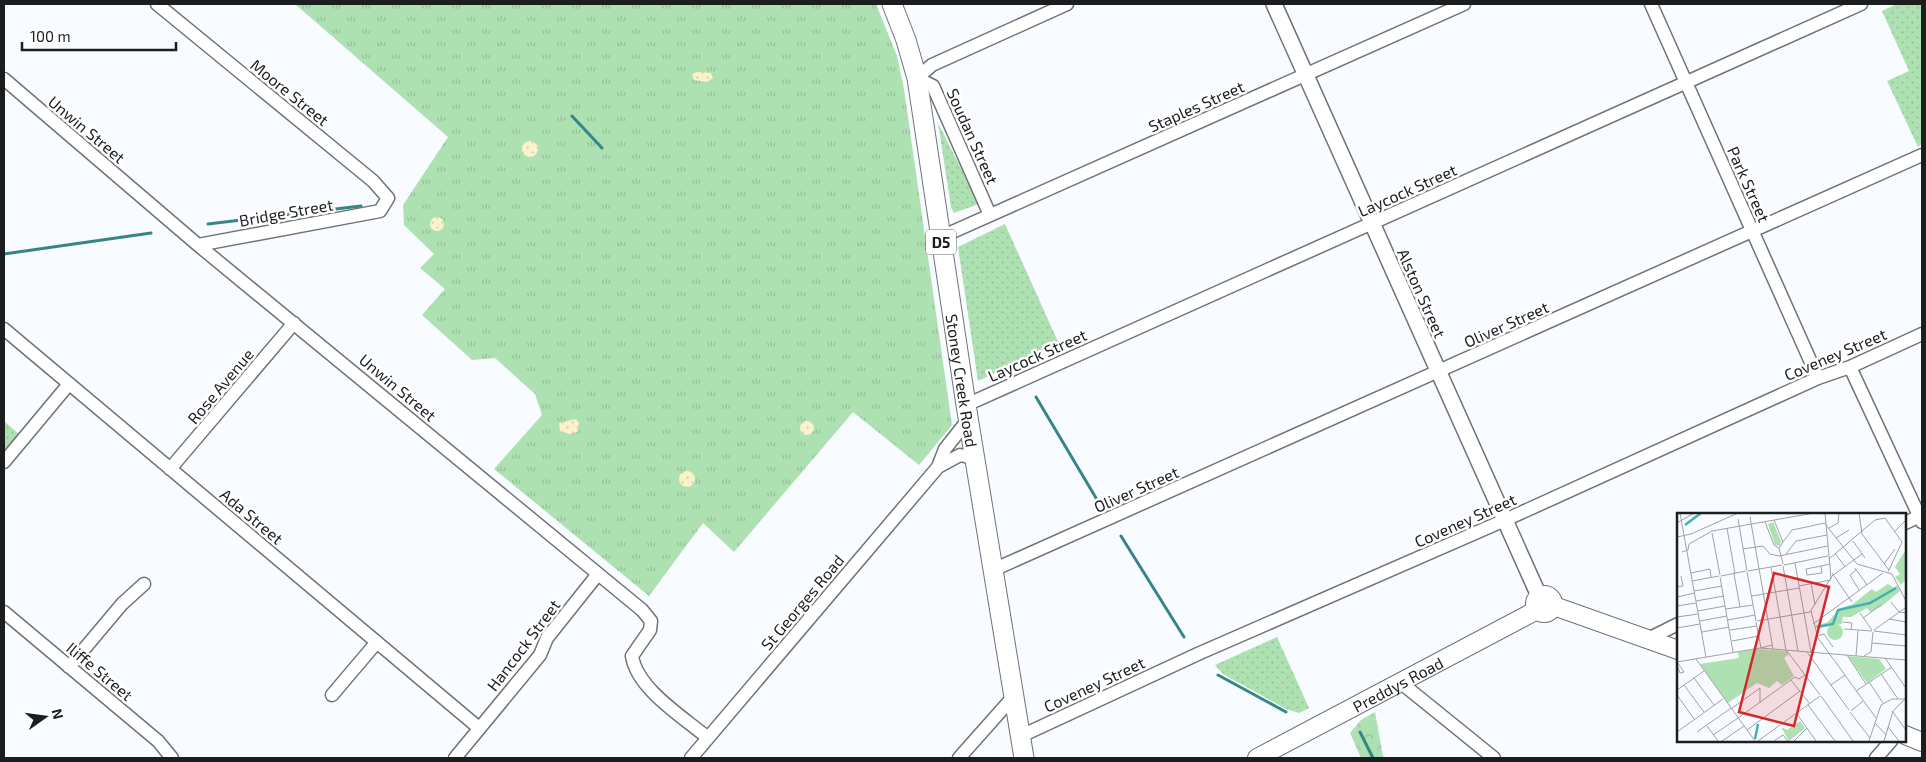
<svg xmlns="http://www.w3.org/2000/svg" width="1926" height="762" font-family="'Exo 2',sans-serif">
<defs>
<pattern id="grass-tufts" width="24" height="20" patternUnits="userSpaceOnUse" patternTransform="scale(1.25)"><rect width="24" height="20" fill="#ade1b2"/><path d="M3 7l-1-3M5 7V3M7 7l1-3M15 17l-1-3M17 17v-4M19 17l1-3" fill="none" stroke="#94c199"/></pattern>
<pattern id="forest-crowns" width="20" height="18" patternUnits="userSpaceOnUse" patternTransform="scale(1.25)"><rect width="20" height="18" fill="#ade1b2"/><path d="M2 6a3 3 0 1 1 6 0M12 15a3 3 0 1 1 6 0" fill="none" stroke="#94c199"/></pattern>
<pattern id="sand-dots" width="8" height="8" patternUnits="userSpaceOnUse" patternTransform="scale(1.25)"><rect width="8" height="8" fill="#fbf1cb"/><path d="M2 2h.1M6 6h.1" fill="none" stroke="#d7ceae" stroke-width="1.8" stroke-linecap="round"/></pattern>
<pattern id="park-dots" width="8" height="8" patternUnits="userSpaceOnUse" patternTransform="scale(1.25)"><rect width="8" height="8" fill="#ade1b2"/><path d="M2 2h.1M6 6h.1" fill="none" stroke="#94c199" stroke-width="1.8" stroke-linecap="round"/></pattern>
</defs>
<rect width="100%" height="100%" fill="#f8fbff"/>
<path fill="url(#grass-tufts)" d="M295,4H876L897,56L904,89L952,425L919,465L853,412L734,552L703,523L649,596L494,469L542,415L535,394L495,358L472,360L422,315L445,289L420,268L434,254L404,225L403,205L448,137Z"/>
<path fill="url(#forest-crowns)" d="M1375,712L1383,756L1386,758H1361L1350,733L1361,720Z"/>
<path fill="url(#sand-dots)" d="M697,72L711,73L713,78L707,82L694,80L692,74Z
M522 149a8 8 0 1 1 16 0a8 8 0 1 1-16 0Z
M430 224a7 7 0 1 1 14 0a7 7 0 1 1-14 0Z
M576,419L579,423L577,432L570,434L560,431L559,423Z
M800 428a7 7 0 1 1 14 0a7 7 0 1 1-14 0Z
M679 479a8 8 0 1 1 16 0a8 8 0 1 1-16 0Z"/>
<path fill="url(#park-dots)" d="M1897,4H1922V144L1918,147L1887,81L1909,71L1882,11Z
M938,123L979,204L954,213L951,207Z
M1005,224L1059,344L978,381L958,247Z
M4,421L21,436L4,457Z
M1277,637L1309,708L1299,713L1286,709L1223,674L1215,665Z"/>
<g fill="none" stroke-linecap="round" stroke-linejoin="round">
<path stroke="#378588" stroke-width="3" d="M572,116L602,148
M208,224L361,206
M4,254L151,233
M1036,397L1099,503
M1121,536L1184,637
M1218,675L1286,712
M1360,732L1373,758"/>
<g stroke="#6f7276" stroke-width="15">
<path id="minor" d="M157,4L373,181L388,198L380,211L198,245
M1651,4L1818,378
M4,79L198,245L642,610L651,621L650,630L632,656C637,689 683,717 708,738
M990,215L933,86L917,78L932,65L1067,4
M941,237L1464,4
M4,329L479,728
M1850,367L1922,522
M966,405L1861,4
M4,462L69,384
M938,467L945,449L968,420
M170,469L294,323
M1905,523L1920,516
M993,570L1922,155
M4,612L158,741L172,758
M1648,639L1678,624
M69,667L122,604L144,584
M1400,682L1494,758
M332,695L377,642
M1021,736L1200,653L1505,520L1818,378L1850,367L1922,334
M455,758L540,655L547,638L598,574
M691,758L938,467L960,455L969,457L976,466
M959,758L1014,696
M1876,758L1891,741"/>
</g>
<g stroke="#6f7276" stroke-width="18">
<path id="tertiary" d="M1274,4L1539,596"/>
</g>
<g stroke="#6f7276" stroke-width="20">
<g id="secondary">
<circle cx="1544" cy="604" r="9"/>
<path d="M1554,606L1678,650"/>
<path d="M1905,735L1922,742"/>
<path id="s1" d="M1257,758L1537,610"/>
</g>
</g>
<g stroke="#6f7276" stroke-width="21">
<g id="primary">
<path id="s2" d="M892,4L906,40L917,78L966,405L1024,758"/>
</g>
</g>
<use href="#minor" stroke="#fff" stroke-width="12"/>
<use href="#tertiary" stroke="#fff" stroke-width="15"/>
<use href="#secondary" stroke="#fff" stroke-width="18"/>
<use href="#primary" stroke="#fff" stroke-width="19"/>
</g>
<g text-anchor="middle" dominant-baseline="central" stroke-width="5" stroke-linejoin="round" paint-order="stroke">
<rect fill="#fff" stroke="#606162" stroke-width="1" x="926" y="229.5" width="30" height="25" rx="4"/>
<g font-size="15" font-weight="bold" fill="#1c1d1f">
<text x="941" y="242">D5</text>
</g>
<g font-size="16" fill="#1c1d1f" stroke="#fff">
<text transform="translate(290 92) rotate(39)">Moore Street</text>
<text transform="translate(1196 106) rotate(-24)">Staples Street</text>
<text transform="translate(87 129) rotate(40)">Unwin Street</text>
<text transform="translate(973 136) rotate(66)">Soudan Street</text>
<text transform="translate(1749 184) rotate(66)">Park Street</text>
<text transform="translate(1407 190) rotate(-24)">Laycock Street</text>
<text transform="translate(286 212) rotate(-10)">Bridge Street</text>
<text transform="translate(1422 293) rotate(66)">Alston Street</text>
<text transform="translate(1506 324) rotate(-24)">Oliver Street</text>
<text transform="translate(1835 354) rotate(-23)">Coveney Street</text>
<text transform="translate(1037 355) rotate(-24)">Laycock Street</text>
<text stroke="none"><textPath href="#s2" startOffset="384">Stoney Creek Road</textPath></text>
<text transform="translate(220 386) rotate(-50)">Rose Avenue</text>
<text transform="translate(398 387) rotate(40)">Unwin Street</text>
<text transform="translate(1136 489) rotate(-24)">Oliver Street</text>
<text transform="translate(252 516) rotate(40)">Ada Street</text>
<text transform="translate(1465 520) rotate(-24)">Coveney Street</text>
<text transform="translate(802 602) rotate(-50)">St Georges Road</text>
<text transform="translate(523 645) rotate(-53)">Hancock Street</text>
<text transform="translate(100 671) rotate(40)">Iliffe Street</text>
<text transform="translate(1094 684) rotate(-25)">Coveney Street</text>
<text stroke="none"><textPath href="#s1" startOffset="159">Preddys Road</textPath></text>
</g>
</g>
<g transform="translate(1677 513)">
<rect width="229" height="229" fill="#f8fbff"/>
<path d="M80,136L110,138L112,141L107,145L117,163L105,172L100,168L92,175L80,170L51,190L23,151L62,145L61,139Z" fill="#ade1b2"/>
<path d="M211,71L217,75L220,72L223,78L205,93L193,99L190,95L174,104H166L165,111L140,115L138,113L151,109L162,96L176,91L195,76L199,79Z" fill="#ade1b2"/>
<path d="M96,9L104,28L103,33L98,32L91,11ZM229,36V66L224,72L218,64L223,61L218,54ZM171,143L202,146L209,156L190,170ZM123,208L128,215L112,228L104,214L110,217Z" fill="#ade1b2"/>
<path d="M150 119a8 8 0 1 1 16 0a8 8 0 1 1-16 0ZM184 159a7 7 0 1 1 14 0a7 7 0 1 1-14 0Z" fill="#ade1b2"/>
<path fill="none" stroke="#42b1b5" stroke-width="2.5" d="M8,12L24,0M140,114L156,111L161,97L193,90L219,75M78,226L81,211"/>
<path fill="none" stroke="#a0a2a5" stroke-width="1" d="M3,0L29,144M148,0L152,43M182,0L185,21L212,57M73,4L96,136M61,6L70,58M97,7L106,29L102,35M88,9L97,32L102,35M0,10L17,0M148,11L180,51L215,61L229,88M50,15L58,61M152,15L161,10L162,0M218,18L229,7M35,20L43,62M0,24L14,21L61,0M159,25L172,17M176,28L188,45M106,29L115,17L148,10M102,35L106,51M66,36L86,33L93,41L102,43L151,33M5,39L11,37L12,31L35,18L137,0M158,40L168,54M109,41L119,28L150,22M152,43L154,66M152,46L198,7L208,5L225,29L211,59M118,50L134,139M207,51L218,36M107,52L151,43M106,53L121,138M144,53L145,60L130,62L129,56L144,53L153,51M94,54L109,137M178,55L190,72M179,57L173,62L182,77M71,58L105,52M70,59L79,108M14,60L33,56L34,64M155,60L175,89M57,61L63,94M44,63L69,58M155,63L185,41M43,64L56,139M15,68L42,63M134,70L138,92M122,73L154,67M0,74L6,73L4,63M17,78L45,73M75,83L122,75M0,84L18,80M19,88L47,83M214,89L222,99L229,100M0,93L19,90M49,96L76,92M21,98L48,93M134,98L141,125L199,205M133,99L155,63M183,100L195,117M0,104L21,101M186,105L204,92M212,106L229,109M51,107L78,102M23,108L50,103M80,108L133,99M79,109L84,135L95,132M166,109L175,110L174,117M136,111L206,60M0,115L23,111M167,116L195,118M53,117L80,113M197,117L228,95M197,118L229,122M25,119L52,114M140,123L147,121L156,134M55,128L82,123M195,130L229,133M110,138L143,182M130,139L172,197M170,142L189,171M179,143L181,118M187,143L194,139L196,119M208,145L229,175M19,146L78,228M0,149L7,159L3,160L1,154M0,149L83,135L229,147M204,161L221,186M17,165L37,192M114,167L133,191M192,169L206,190M7,172L27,199M154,172L168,162M0,177L27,158M179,178L215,154M0,182L17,206M144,183L176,228M131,192L158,228M54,196L83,175V190M174,198L186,188M215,198L229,217M173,199L193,225M120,201L139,228M61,205L118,164L122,166L128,162M198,210L209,222M30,213L41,228M211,214L222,228M70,217L123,178M0,219L46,186M20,219L54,195M36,222L61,205M45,228L67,213M81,228L143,183M97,228L106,222L111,228M117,228L130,215M192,228L204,192L215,186H229M207,228L216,198L228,186"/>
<path fill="#d62828" fill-opacity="0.15" stroke="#d62828" stroke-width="2.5" d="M97,60L152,74L117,213L62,199Z"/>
<rect width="229" height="229" fill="none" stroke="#1c1d1f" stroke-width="2.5"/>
</g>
<rect width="1926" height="762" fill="none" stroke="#1c1d1f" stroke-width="10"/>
<g transform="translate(45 717) rotate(76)" stroke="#ffffff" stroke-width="4" paint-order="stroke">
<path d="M0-4L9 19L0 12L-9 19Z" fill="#1c1d1f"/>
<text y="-8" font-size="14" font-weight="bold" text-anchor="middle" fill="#1c1d1f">N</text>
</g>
<path d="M22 42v8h154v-8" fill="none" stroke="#1c1d1f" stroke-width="2.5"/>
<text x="30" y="42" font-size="15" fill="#1c1d1f" stroke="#ffffff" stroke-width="4" paint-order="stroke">100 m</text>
</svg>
